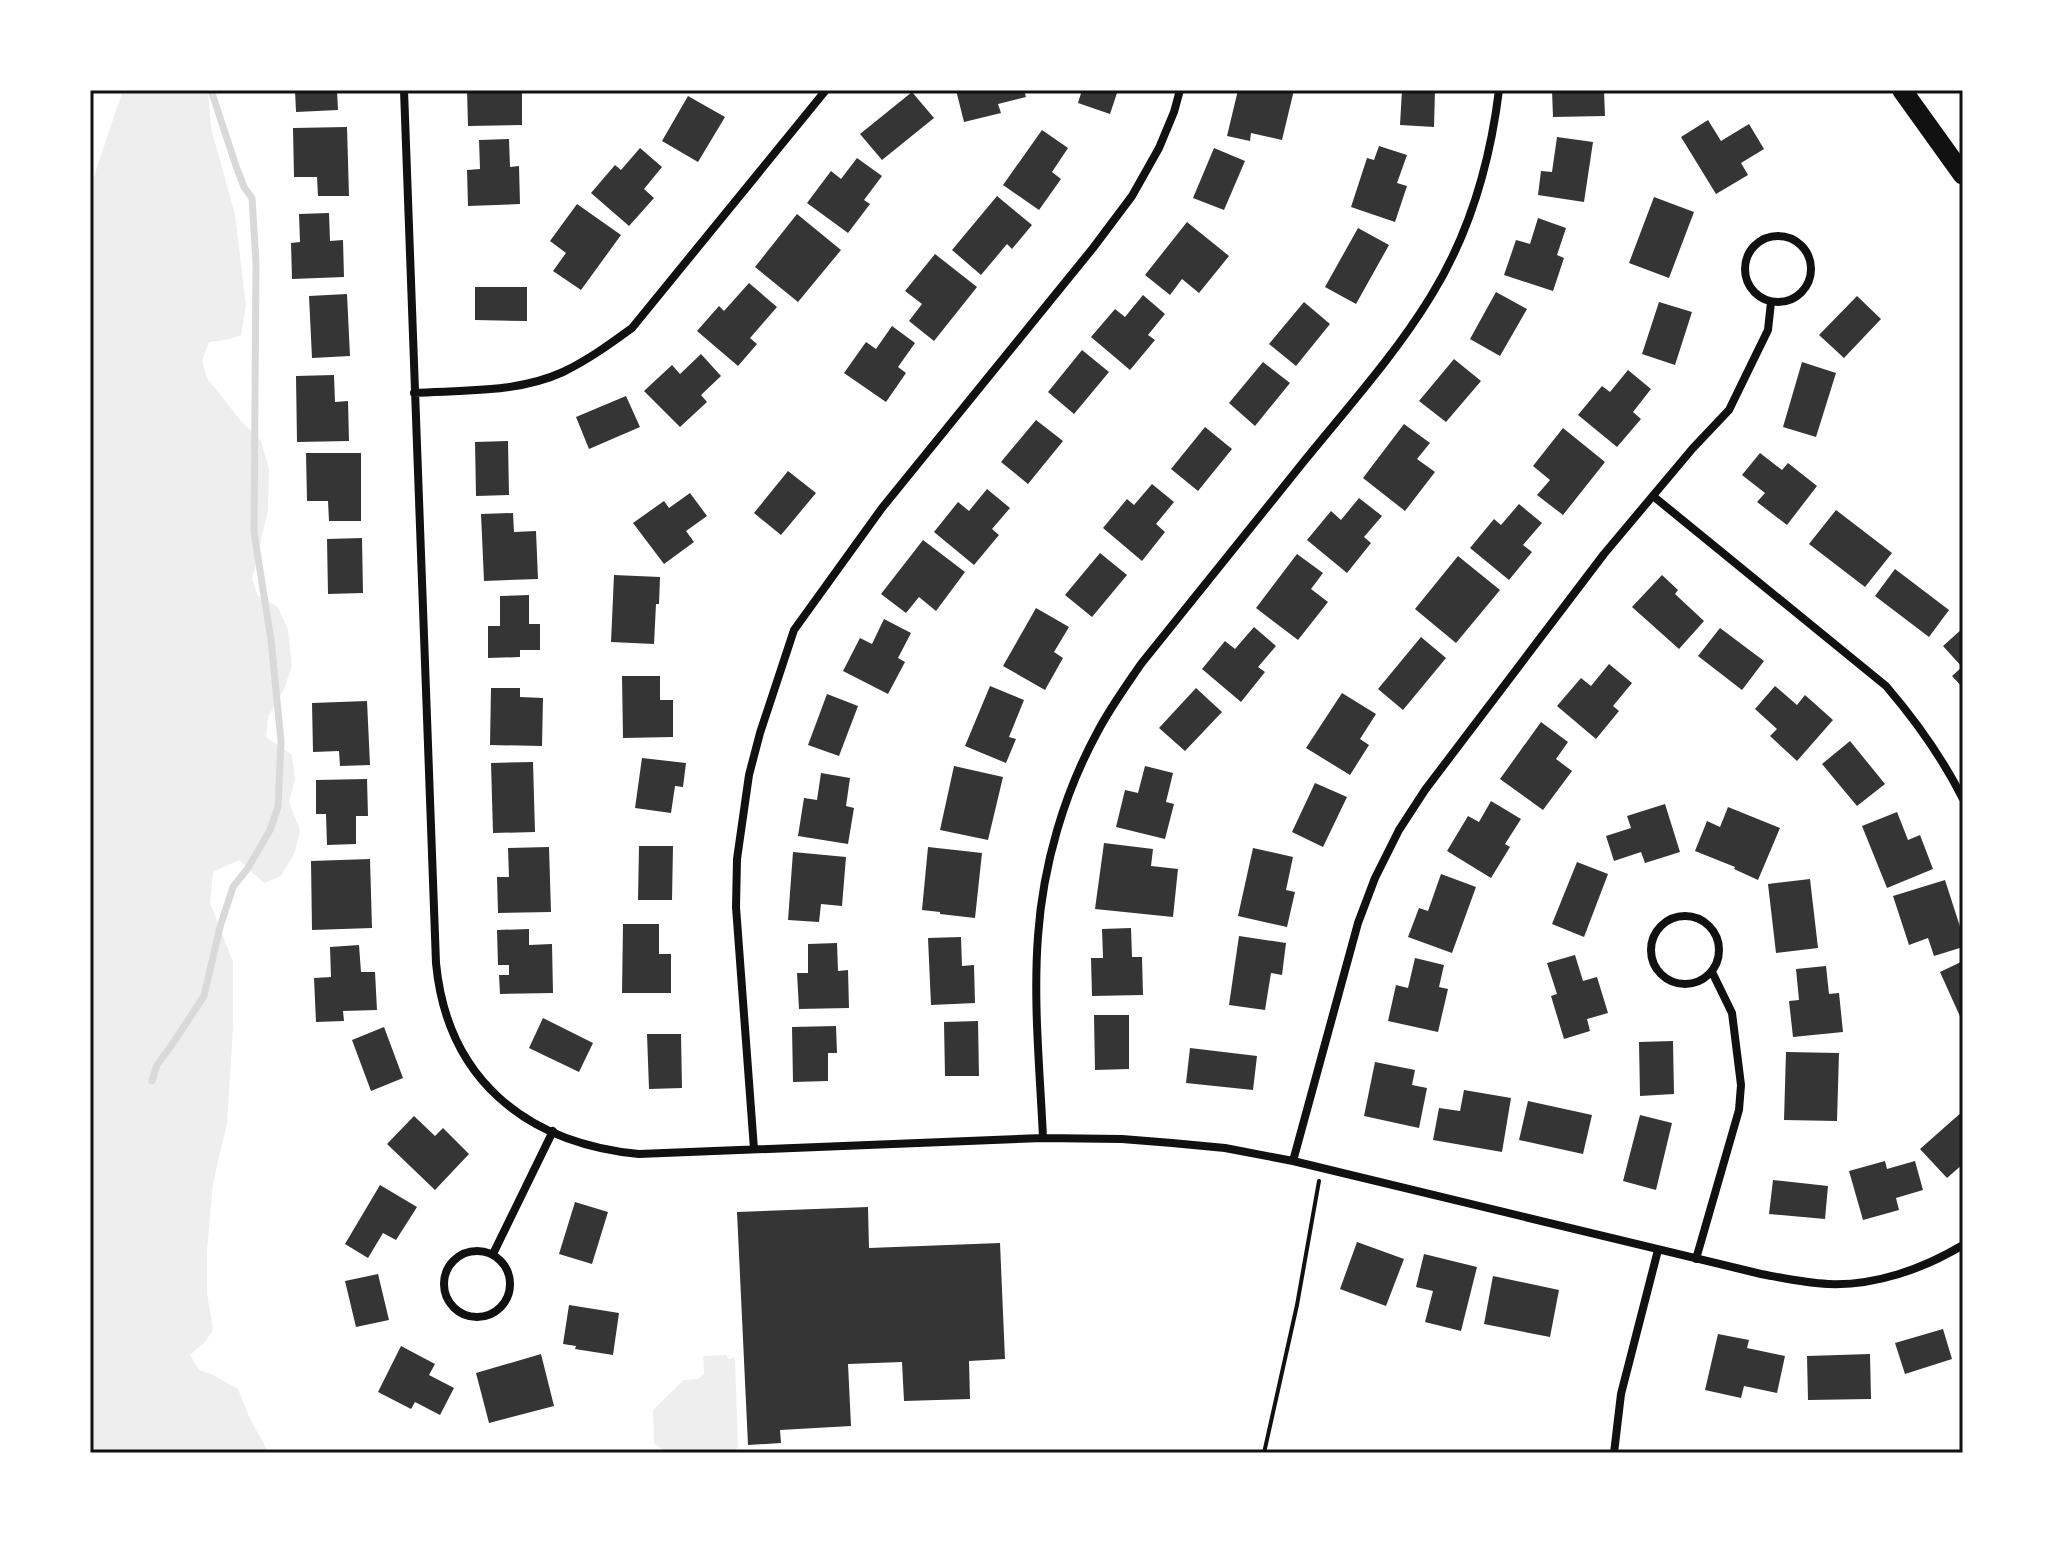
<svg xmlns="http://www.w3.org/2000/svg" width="2053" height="1543" font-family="Karla,sans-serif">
<rect width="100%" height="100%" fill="#fff"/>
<path fill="#eee" d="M123,90H208L211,128L235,215L246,305L241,335L230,339L209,342L202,361L207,378L241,421L261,441L269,469L268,510L252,579L258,596L278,607L288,630L292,666L284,689L268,717L266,737L292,755L295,779L289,802L300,830L295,852L281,876L264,883L239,860L213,872L210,903L233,962V1028L227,1123L213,1183L207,1250V1293L213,1330L205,1342L190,1355L199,1370L211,1374L238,1389L249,1417L269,1453H90V188Z
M726,1355L728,1359L735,1358L738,1447L733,1453H666L654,1443L653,1410L684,1380L698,1379L704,1374L703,1356Z"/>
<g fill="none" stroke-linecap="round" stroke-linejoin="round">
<path stroke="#d9d9d9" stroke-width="7" d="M152,1081L157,1065L171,1046L204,996L220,927L233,887L248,868L270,830L278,807L281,741L271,640L254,532L256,263L252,198L244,187L236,166L211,90"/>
</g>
<path fill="#353535" d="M295,90H337L338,110L296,112Z
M467,90H522V125L468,126Z
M956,90H1024L1026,97L998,104L1001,113L964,122Z
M1082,90H1118L1110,114L1078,103Z
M1238,90H1294L1282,140L1251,133L1250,141L1227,136Z
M1402,90H1435L1434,127L1400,125Z
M1552,90H1604L1605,116L1553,117Z
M912,92L934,118L882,160L860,134Z
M688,96L725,117L698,162L662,141Z
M1708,120L1721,141L1749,124L1764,149L1741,163L1748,175L1716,194L1681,137Z
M347,127L349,196H318L317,177H294L293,128Z
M1042,130L1068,148L1052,172L1061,179L1039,210L1003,185Z
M1557,137L1593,142L1584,202L1538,195L1541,171L1552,172Z
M509,139L510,167L519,166L520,204L468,206L467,170L480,169L479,140Z
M1379,146L1407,155L1397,183L1407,186L1395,222L1351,207L1367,158L1374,160Z
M640,148L662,167L644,189L654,198L629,226L591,193L615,165L621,170Z
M1214,148L1245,161L1224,210L1193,198Z
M857,158L882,176L864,200L870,204L848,233L807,203L831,171L841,179Z
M997,196L1032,225L1012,249L1007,244L981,275L952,250Z
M1654,197L1694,212L1669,278L1629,263Z
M577,204L621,235L581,290L553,271L566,253L550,241Z
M329,213L330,241L343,240L344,277L292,279L291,243L300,242L299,214Z
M797,214L841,250L798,302L755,267Z
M1538,218L1566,228L1557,255L1564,258L1553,291L1504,275L1516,240L1530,244Z
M1187,222L1229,256L1199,293L1182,279L1170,295L1145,275Z
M1358,228L1389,245L1356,304L1325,287Z
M935,254L977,287L934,341L909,321L922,304L905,291Z
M749,283L777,307L750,338L757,344L738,366L697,331L719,306L724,311Z
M475,287H527V321L475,320Z
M1496,292L1527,309L1500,356L1470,339Z
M347,294L350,356L312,358L309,296Z
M1143,295L1165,314L1148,335L1155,340L1130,370L1091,337L1115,309L1125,317Z
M1857,296L1881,319L1844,358L1819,335Z
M1304,302L1330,324L1296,366L1269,344Z
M1659,302L1692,312L1675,365L1642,354Z
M892,326L915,343L898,367L906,373L886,402L844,373L866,342L876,349Z
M1082,350L1109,372L1074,414L1048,392Z
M701,354L721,376L701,395L707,402L680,427L644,391L672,365L680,374Z
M1454,359L1481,381L1446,422L1419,401Z
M1263,362L1290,383L1255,426L1229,403Z
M1802,362L1836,373L1816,437L1783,427Z
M1628,370L1651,389L1633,412L1641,419L1617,447L1578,415L1602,386L1610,392Z
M334,375L335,402L348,401L349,441L297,442L296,376Z
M626,396L640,427L589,449L576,417Z
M1036,420L1063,441L1028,484L1001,462Z
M1404,424L1430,443L1417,459L1435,472L1405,511L1363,478Z
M1205,427L1232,449L1198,491L1171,469Z
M1563,428L1605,462L1563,515L1537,495L1550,480L1533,466Z
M508,441L509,495L476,496L475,442Z
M306,453H361V521H329L328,501H307Z
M1760,453L1782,470L1788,463L1817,486L1787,525L1757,502L1765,493L1742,475Z
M788,471L816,493L781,535L754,513Z
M1152,484L1174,502L1156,524L1165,532L1142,561L1103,528L1127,499L1134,505Z
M987,489L1010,508L992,529L999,535L974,565L934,532L958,502L969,511Z
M690,493L707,516L686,531L694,542L664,564L633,523L664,501L669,508Z
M1359,498L1382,516L1364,537L1371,543L1347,573L1307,540L1331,511L1341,520Z
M1519,504L1542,523L1523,545L1532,552L1509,580L1470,548L1494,519L1501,525Z
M1836,510L1892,553L1865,587L1809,544Z
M513,513L514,532L536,531L538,579L484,581L481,514Z
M362,538L363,593L328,594L327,539Z
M923,540L965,572L936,611L919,597L906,613L881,594Z
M1100,553L1127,575L1092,617L1065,595Z
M1297,554L1323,573L1311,589L1328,602L1298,640L1256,608Z
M1458,556L1500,590L1456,643L1415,609Z
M1895,569L1949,610L1929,637L1875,596Z
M614,575L660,577L659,604H656L654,644L611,642Z
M1662,575L1678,590L1675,594L1704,621L1679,649L1632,607Z
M529,595V624H540V650H520V657L488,658V626H500V596Z
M1036,608L1069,627L1054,652L1063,658L1045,690L1003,666Z
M884,619L911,633L898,658L905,662L888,694L843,671L860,638L872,644Z
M1254,627L1276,646L1258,667L1265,672L1241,702L1202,669L1225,641L1235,649Z
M1720,628L1764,661L1742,690L1698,656Z
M1963,628V688L1952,676L1962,667L1943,646Z
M1421,637L1446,658L1403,710L1378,689Z
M1609,664L1632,683L1613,706L1619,711L1596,739L1557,706L1581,678L1591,686Z
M622,676H660V700H673V737L623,738Z
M990,686L1024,700L1009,737L1016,739L1006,763L965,746Z
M1775,686L1797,705L1805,695L1833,720L1797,761L1770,736L1777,729L1755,709Z
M491,688H520V697L543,698L542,746L490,745Z
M1196,688L1222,712L1185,751L1159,728Z
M1342,693L1376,714L1360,739L1369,745L1350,775L1306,748Z
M827,694L858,706L839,756L808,745Z
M367,701L370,765L340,766L339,751L313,752L312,703Z
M1541,722L1568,742L1556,759L1572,771L1543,810L1500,779Z
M1850,741L1885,784L1857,806L1822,764Z
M642,758L686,763L683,787L675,786L671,813L635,808Z
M533,762L535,832L493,833L491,763Z
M954,766L1003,777L988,840L940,830Z
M1145,766L1173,773L1166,802L1174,804L1165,839L1116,827L1125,790L1138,793Z
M821,773L850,778L846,806L854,808L848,844L798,836L804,798L817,800Z
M367,779L368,816H356V844L327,845L326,814H316V780Z
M1315,783L1347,797L1323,847L1292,832Z
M1491,801L1521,819L1505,844L1510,847L1491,878L1447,851L1468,816L1479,822Z
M1665,804L1680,852L1645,863L1641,852L1614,861L1606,836L1631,828L1627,816Z
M1728,807L1780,828L1758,880L1734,869L1735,867L1695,851L1707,821L1720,827Z
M1897,812L1908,840L1920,835L1933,869L1887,888L1862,826Z
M1104,843L1153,849L1151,866L1178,869L1173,917L1095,909Z
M639,846H673L672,900H638Z
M549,847L551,912L498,913L497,877H509L508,848Z
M928,847L982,853L975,918L940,914V912L922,910Z
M1253,848L1293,857L1286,890L1295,892L1287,927L1238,916Z
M793,852L846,857L842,906L821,904L819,922L788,920Z
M370,859L372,928L312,930L311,861Z
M1577,862L1608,874L1584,937L1552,924Z
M1441,874L1476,887L1452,953L1408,937L1419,908L1428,911Z
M1810,879L1818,948L1776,953L1768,884Z
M1945,880L1963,936V947L1934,956L1928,938L1909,945L1893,896Z
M623,924H659V954H671V993H622Z
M1131,928L1132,957H1142L1143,995L1092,996L1091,958H1103L1102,929Z
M529,929V945L552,944L553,993L500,994L499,975H509V965H498L497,930Z
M1239,936L1286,943L1282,975L1271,973L1265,1010L1229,1005Z
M961,937L962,966L974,965L975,1003L931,1005L928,938Z
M837,943L838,971L848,970L849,1008L799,1009L797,973H808V944Z
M359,945L361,972H375L377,1010L343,1011L344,1021L316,1022L314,978L331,977L330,947Z
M1575,955L1583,981L1597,977L1608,1013L1587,1019L1590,1031L1564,1039L1551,996L1557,994L1547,963Z
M1415,958L1444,965L1439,987L1448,989L1438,1032L1388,1021L1396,985L1408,988Z
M1963,961V1023L1940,972Z
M1826,966L1829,994L1839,993L1843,1032L1793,1037L1789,1001L1799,1000L1796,969Z
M1094,1015H1129V1069L1095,1070Z
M543,1018L593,1043L579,1072L529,1048Z
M978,1021L979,1076H945L944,1022Z
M836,1026L837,1053H828V1081L793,1082L792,1027Z
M384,1027L403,1078L371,1091L352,1040Z
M647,1034H681L682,1088L649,1089Z
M1673,1041L1674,1094L1640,1096L1639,1042Z
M1190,1048L1257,1056L1253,1090L1186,1083Z
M1786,1052L1839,1053L1837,1121L1784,1120Z
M1375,1062L1415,1070L1412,1085L1427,1088L1419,1128L1364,1116Z
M1464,1090L1511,1098L1502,1152L1433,1140L1439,1108L1460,1111Z
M1528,1101L1592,1115L1583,1154L1519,1140Z
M1963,1111V1164L1947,1178L1920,1149Z
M1640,1115L1672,1123L1656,1190L1623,1181Z
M414,1116L435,1136L443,1128L469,1154L435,1190L387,1144Z
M1885,1161L1887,1169L1915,1161L1923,1190L1896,1198L1899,1210L1863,1220L1849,1171Z
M1773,1180L1828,1186L1825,1219L1769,1214Z
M380,1185L417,1207L396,1240L383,1233L368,1258L345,1244Z
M575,1202L608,1212L592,1264L559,1254Z
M868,1207L869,1248L1000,1243L1005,1359L969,1361L970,1399L904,1401L902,1362L848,1364L851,1426L780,1430L781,1443L748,1445L737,1212Z
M1357,1242L1404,1259L1386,1306L1340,1289Z
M1424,1254L1477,1267L1461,1331L1425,1322L1433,1291L1416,1287Z
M378,1274L389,1320L356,1327L345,1281Z
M1493,1276L1559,1290L1550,1337L1484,1324Z
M569,1305L619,1313L613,1355L575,1349L576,1346L563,1344Z
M1943,1329L1952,1359L1905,1374L1895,1343Z
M1718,1334L1749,1340L1747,1348L1785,1356L1777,1393L1744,1386L1741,1398L1705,1390Z
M401,1346L435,1364L429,1375L454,1388L440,1415L415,1402L411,1409L378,1392Z
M541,1354L554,1406L489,1423L476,1373Z
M1870,1354L1871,1399L1808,1400L1807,1356Z"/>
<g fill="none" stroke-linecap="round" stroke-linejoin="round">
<path stroke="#111" stroke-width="4" d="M1264,1453L1297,1305L1319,1181"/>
<path stroke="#111" stroke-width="8" d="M404,90L436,963C447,1079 526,1143 639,1154L1043,1138L1122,1139L1172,1143L1225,1148L1293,1161L1761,1274C1783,1278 1805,1283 1828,1284C1875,1286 1923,1269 1963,1245
M1745 269a33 33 0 1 1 66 0a33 33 0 1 1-66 0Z
M414,393C464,390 517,393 563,372C588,360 610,344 632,328L826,90
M1653,496L1886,686C1916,721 1942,757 1963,799
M1651 950a34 34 0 1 1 68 0a34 34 0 1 1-68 0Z
M1043,1138C1040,1071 1033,1003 1038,936C1043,865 1064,793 1098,731C1110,708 1126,686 1141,664C1196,596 1251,528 1305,460C1348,407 1395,355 1431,296C1470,233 1490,163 1499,90
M754,1149L736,907L737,859L749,775L760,733L794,630L882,508L1093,248L1132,196L1159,148L1174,112L1180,90
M1293,1161L1358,923L1375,878L1399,830L1425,790L1604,554L1693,448L1729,410L1768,330L1771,302
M444 1284a33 33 0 1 1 66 0a33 33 0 1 1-66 0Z
M493,1254L553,1131
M1696,1259L1739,1110L1741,1085L1732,1013L1712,972
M1614,1453L1621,1394L1658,1250"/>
<path stroke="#111" stroke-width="20" d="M1902,90L1963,175"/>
</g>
<rect width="2053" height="1543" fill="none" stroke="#ffffff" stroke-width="184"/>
<rect x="92" y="92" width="1869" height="1359" fill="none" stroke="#111" stroke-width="3"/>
</svg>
